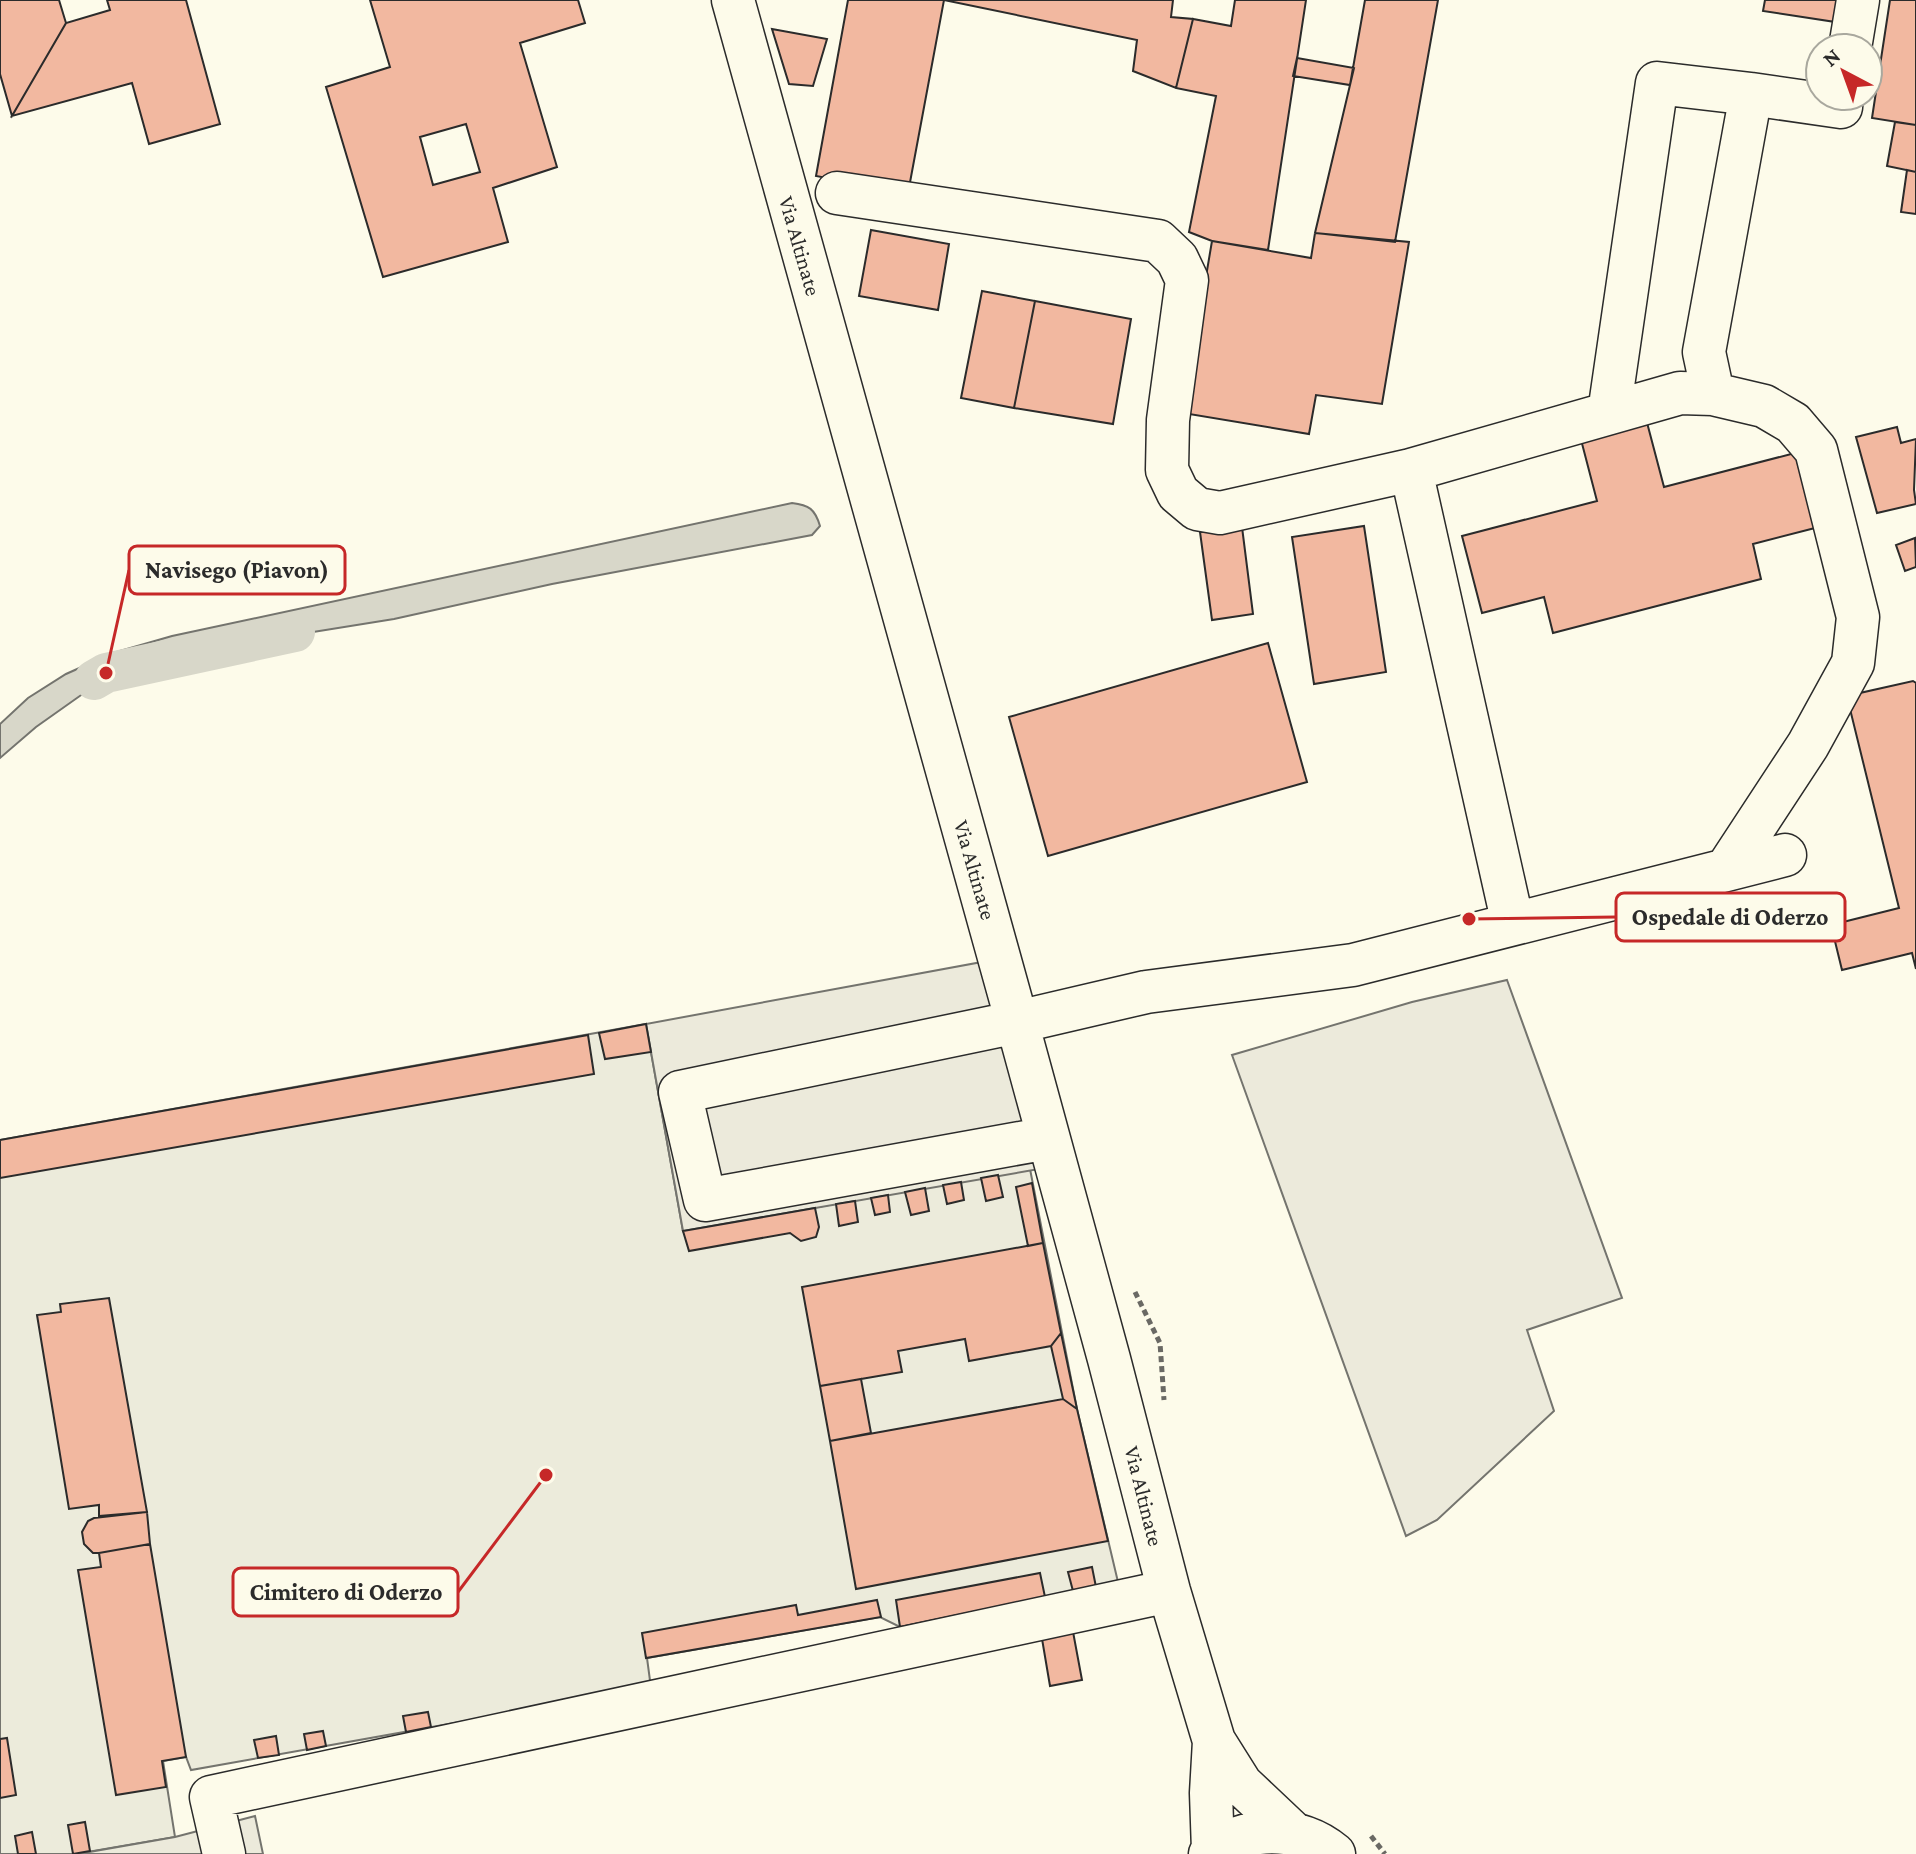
<svg xmlns="http://www.w3.org/2000/svg" width="1916" height="1854" font-family="'Crimson Pro',serif">
<rect width="100%" height="100%" fill="#fdfbea"/>
<path fill="#ecebdb" stroke="#74746e" stroke-width="2" d="M646,1024L683,1231L1030,1169L1077,1409L1118,1582L900,1627L880,1617L647,1658L651,1688L191,1770L186,1757L163,1761L175,1837L76,1854H0V1140Z"/>
<path fill="#eceadb" stroke="#74746e" stroke-width="2" d="M982,962L1039,1169L683,1231L646,1024Z
M1507,980L1622,1298L1527,1330L1554,1411L1437,1520L1406,1536L1232,1055L1412,1002Z
M255,1816L263,1854H78L175,1837Z"/>
<path fill="#d8d7c9" stroke="#74746e" stroke-width="2" d="M792,503C809,505 815,509 820,526L812,535L552,584L394,619L170,655L120,674L84,693L36,727L0,758V724L28,698L66,674L113,653L172,636Z"/>
<g fill="none" stroke-linecap="round" stroke-linejoin="round">
<path stroke="#d8d7c9" stroke-width="40" d="M94,680L106,673L295,632"/>
</g>
<path fill="#f2b8a0" stroke="#2b2b2b" stroke-width="2" fill-rule="evenodd" d="M0,0H59L66,23L12,116L0,74Z
M107,0H186L220,124L149,144L132,83L12,116L66,23L110,10Z
M370,0H578L585,23L520,43L557,167L493,188L508,242L383,277L326,87L390,67ZM466,124L480,172L433,185L420,137Z
M848,0H944L908,193L816,176Z
M944,0H1173L1171,17L1193,19L1176,88L1133,71L1137,40Z
M1235,0H1306L1268,250L1212,241L1189,232L1216,96L1176,88L1193,19L1231,26Z
M1365,0H1438L1395,242L1315,233L1350,85Z
M1765,0H1846L1842,23L1763,11Z
M1890,0H1916V125L1872,118Z
M772,29L827,39L813,86L789,84Z
M1297,58L1354,68L1350,85L1293,76Z
M1895,122L1916,125V172L1887,166Z
M1907,170L1916,172V214L1901,212Z
M871,230L949,244L938,310L859,296Z
M1315,233L1409,242L1382,404L1316,395L1309,434L1183,413L1212,241L1311,258Z
M982,291L1035,301L1014,408L961,398Z
M1035,301L1131,319L1113,424L1014,408Z
M1645,415L1664,487L1795,453L1815,528L1753,544L1761,579L1553,633L1544,597L1482,613L1462,536L1597,501L1579,432Z
M1897,427L1901,443L1916,439L1914,490L1916,504L1877,513L1856,437Z
M1364,526L1386,672L1314,684L1292,537Z
M1242,527L1253,614L1212,620L1200,532Z
M1915,538L1916,567L1905,571L1896,545Z
M1268,643L1307,782L1048,856L1009,717Z
M1913,681L1916,683V969L1912,953L1842,970L1831,925L1899,908L1850,709L1860,693Z
M646,1024L651,1052L605,1059L599,1033Z
M588,1035L594,1074L0,1178V1140Z
M998,1175L1003,1197L986,1201L981,1178Z
M961,1182L964,1200L947,1204L943,1185Z
M1032,1183L1043,1243L1028,1246L1016,1187Z
M925,1188L929,1211L911,1215L905,1192Z
M888,1195L890,1212L875,1215L871,1198Z
M855,1201L858,1222L839,1226L836,1204Z
M815,1208L819,1227L816,1237L801,1241L790,1233L689,1251L683,1231Z
M1043,1243L1061,1333L1051,1346L969,1361L965,1339L898,1351L902,1372L820,1386L802,1287Z
M109,1298L147,1512L99,1516V1505L69,1509L37,1315L61,1312L60,1304Z
M1061,1333L1077,1409L1063,1399L1051,1346Z
M861,1379L871,1433L830,1441L820,1386Z
M1063,1399L1077,1409L1108,1541L856,1589L830,1441Z
M147,1512L150,1544L99,1553H93L84,1544L82,1532L88,1521L94,1518Z
M150,1544L186,1757L162,1761L166,1787L116,1795L78,1570L101,1567L99,1553Z
M1092,1567L1096,1587L1073,1591L1068,1572Z
M1040,1573L1045,1597L900,1627L896,1600Z
M877,1600L881,1617L646,1658L642,1633L796,1605L798,1615Z
M1071,1621L1082,1680L1050,1686L1040,1627Z
M428,1712L431,1727L406,1732L403,1716Z
M323,1731L326,1746L307,1750L304,1734Z
M276,1736L279,1755L258,1758L254,1740Z
M7,1738L16,1795L0,1798V1739Z
M85,1822L90,1851L73,1854L68,1825Z
M32,1832L36,1854H18L15,1836Z"/>
<g fill="none" stroke-linecap="round" stroke-linejoin="round">
<g stroke="#2b2b2b" stroke-width="45">
<path id="minor" d="M733,0L1017,1022L1109,1359L1169,1591L1214,1741L1241,1784L1294,1834
M1850,48L1858,0
M1751,94L1841,107L1842,96
M837,193L1158,241L1177,259L1187,280L1168,420L1167,470L1178,493L1197,509L1220,513L1411,470L1513,924
M1609,413L1657,83L1751,94L1704,352L1713,394
M1411,470L1680,393L1713,394L1764,406L1793,423L1816,450L1858,617L1853,663L1808,745L1726,870
M1048,1138L705,1200L680,1092L1017,1022L1146,992L1353,965L1785,855
M1213,1851L1211,1793L1214,1741
M224,1854L211,1797L1169,1591
M1210,1854C1245,1825 1299,1825 1334,1854"/>
</g>
<path stroke="#6a6964" stroke-width="5" stroke-dasharray="6 4" stroke-linecap="butt" d="M1135,1292L1160,1343L1164,1400
M1371,1836L1385,1854"/>
<use href="#minor" stroke="#fdfbea" stroke-width="42"/>
</g>
<g text-anchor="middle" dominant-baseline="central" stroke-width="6" stroke-linejoin="round" paint-order="stroke">
<g font-size="22" fill="#2b2b2b" stroke="#fdfbea">
<text transform="translate(800 246) rotate(74)">Via Altinate</text>
<text transform="translate(975 870) rotate(74)">Via Altinate</text>
<text transform="translate(1144 1496) rotate(76)">Via Altinate</text>
</g>
</g>
<path fill="none" stroke="#c62828" stroke-width="3" d="M106 673L129 570M1469 919L1616 917M546 1475L458 1592"/>
<g fill="#c62828" stroke="#fdfbea" stroke-width="3">
<circle cx="106" cy="673" r="8"/>
<circle cx="1469" cy="919" r="8"/>
<circle cx="546" cy="1475" r="8"/>
</g>
<g fill="#fdfbea" stroke="#c62828" stroke-width="3">
<rect x="129" y="546" width="216" height="48" rx="8"/>
<rect x="1616" y="893" width="229" height="48" rx="8"/>
<rect x="233" y="1568" width="225" height="48" rx="8"/>
</g>
<g font-size="24" text-anchor="middle" font-weight="bold" fill="#2b2b2b">
<text x="237" y="578">Navisego (Piavon)</text>
<text x="1730" y="925">Ospedale di Oderzo</text>
<text x="346" y="1600">Cimitero di Oderzo</text>
</g>
<g transform="translate(1844 72) rotate(319)"><circle r="38" fill="#fdfbea" stroke="#a9a89e" stroke-width="2"/>
<path d="M0-6L14 30L0 20L-14 30Z" fill="#c62828"/>
<text y="-12" font-size="22" font-weight="bold" text-anchor="middle" fill="#2b2b2b">N</text>
</g>
</svg>
